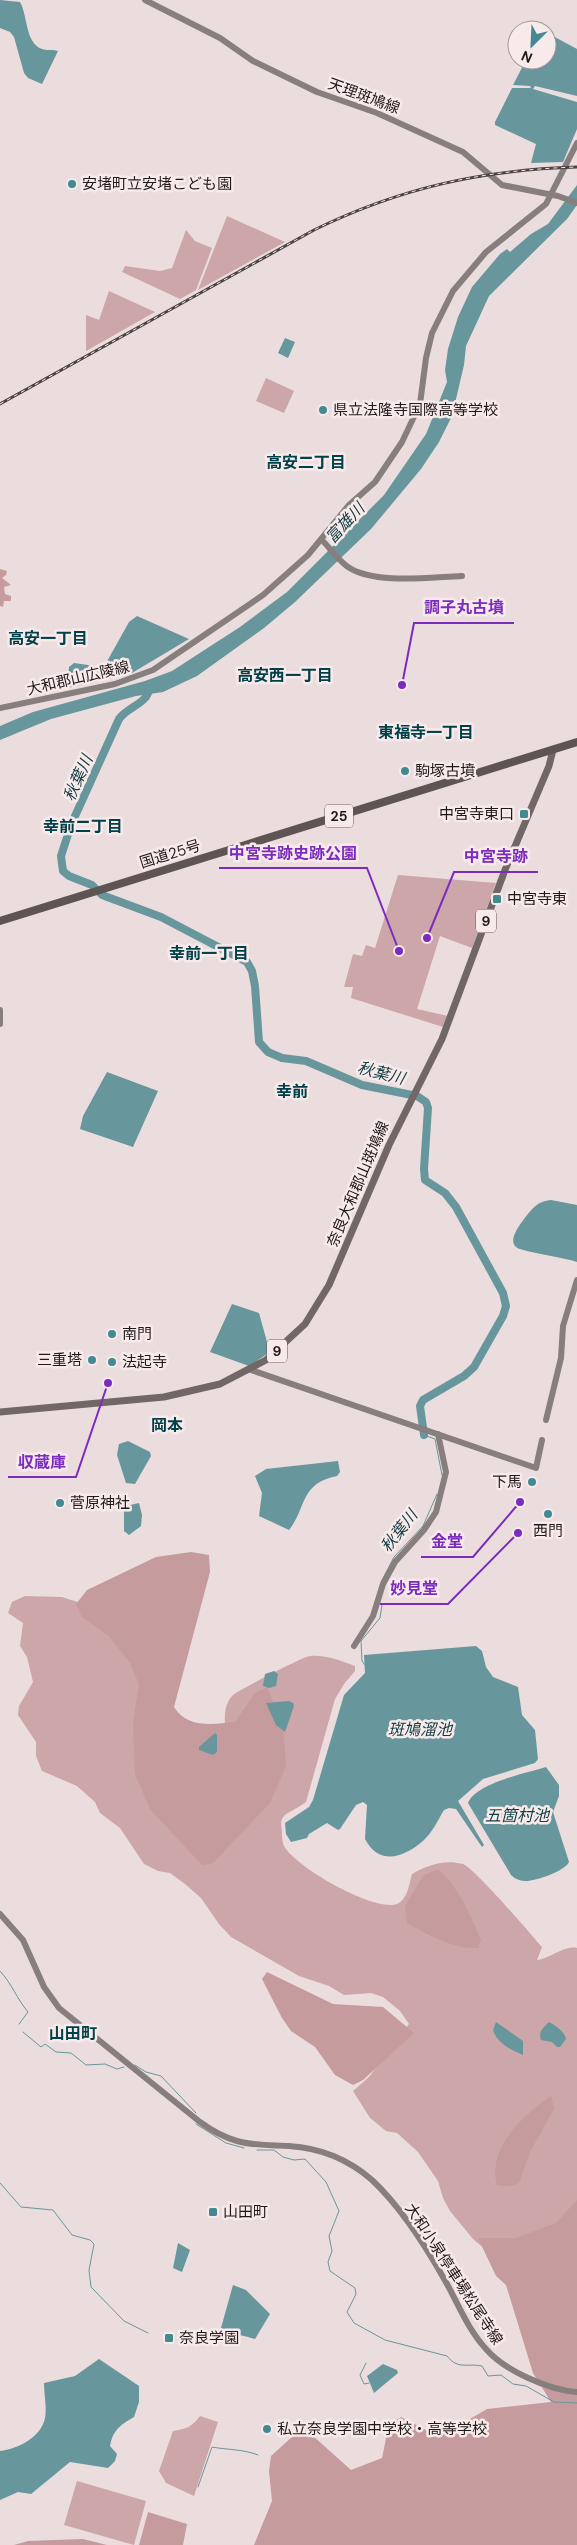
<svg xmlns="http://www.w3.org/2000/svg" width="577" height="2545" font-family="'DM Sans','Noto Sans JP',sans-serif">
<rect width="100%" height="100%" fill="#ebddde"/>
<path fill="#cca6a8" d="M227,216L285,242L198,290Z
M186,230L195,241L212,248L196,290L180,299L122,272L125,266L160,271L172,268Z
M109,291L155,312L86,351V315L99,320Z
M266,378L294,391L284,413L256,401Z
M398,875L496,883L472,948L440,936L417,1009L448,1016L443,1027L351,998L353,987H344L353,954L362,956L366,945L375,948Z
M25,1596L62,1597L93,1607L125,1632L153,1710L226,1736C225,1722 222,1708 232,1696C235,1692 304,1656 310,1656C322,1654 344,1661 355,1666V1671L344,1684L335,1699L306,1802C300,1807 288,1812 284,1816C280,1820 281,1826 282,1831C282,1835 282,1842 284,1846C295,1867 374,1912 397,1904C408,1899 409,1884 412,1874C428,1865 444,1859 463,1864C474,1868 531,1934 542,1947L537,1960C550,1959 564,1945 577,1948V2224L493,2256L473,2239L450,2211L443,2198L438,2181L418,2152L397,2133L386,2131L370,2118L353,2091L369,2077L409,2024L400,2011L383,1997L371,1993L344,1995L329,1986L299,1976L231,1937L219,1924L201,1898L185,1884L170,1873L158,1871L144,1864L120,1828L100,1813L95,1802L77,1786L42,1771L36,1756V1742L18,1715L19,1706L33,1682L27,1657L20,1646L23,1623L8,1613L12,1602Z
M200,2416L218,2422L194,2496L166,2483L159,2471L173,2431C186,2429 192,2427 200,2416Z
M77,2481L146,2501L134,2545L64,2525Z"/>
<path fill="#c69b9d" d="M0,569L7,571L6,575L2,578L11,585L4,587L5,594L11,596V601H4L3,607L0,606Z
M191,1552L209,1555L210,1572L174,1707C188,1729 213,1724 235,1722L255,1693L267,1687L283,1727L286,1766L270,1803L213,1863L202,1865L150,1809L135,1774L133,1724L139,1684L130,1663L109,1636L82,1617L76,1604L87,1590L156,1557Z
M438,1869C460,1889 469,1913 481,1940L478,1948C452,1949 429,1935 407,1923L405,1906L423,1876Z
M267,1972L333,2004L383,2007L414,2033L363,2080L353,2085L335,2075L315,2047L291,2031L282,2018L262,1979Z
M551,2096L554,2109L530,2152L519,2183L511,2186L497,2185C487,2148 523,2115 551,2096Z
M577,2200V2545H254L272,2501L269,2471L271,2456L303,2427L351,2470L382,2458L389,2424L401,2417L439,2437L487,2409L551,2402L533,2373L506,2285L496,2276L478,2238H516L556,2223Z
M148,2512L187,2524L183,2545H139Z
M83,2539L107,2545H14L28,2541Z"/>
<path fill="#67969d" d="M0,0L20,2C28,16 25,43 42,49C48,51 53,49 58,51L42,84L28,78L24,73L14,37L10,32L0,28Z
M551,35L577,49V96L535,86L533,89L577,102V129L563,162L531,163L536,144L495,125V122L512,88H531L530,86L513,85L526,60H547V38Z
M577,185V205L567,219L489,296L466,346L464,365L452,416L439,442L421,469L371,529L295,602L264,628L197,676L163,692L136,696L51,719L0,740V726L33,712L145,681L172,671L240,627L287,592L384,495L426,434L447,382L445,370L448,349L458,317L472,287L500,254L507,249L510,252L531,234L548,224Z
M285,338L295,342L288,358L278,353Z
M137,616L189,639L132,673L67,688L69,667L74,663L102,667L105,665L129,622Z
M107,1072L158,1091L133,1147L80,1129L83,1116Z
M551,1200L577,1205V1262C566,1258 519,1251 516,1247C508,1240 519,1226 524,1219C532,1209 537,1201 551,1200Z
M232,1304L259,1313L267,1342L273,1350L249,1366L210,1352Z
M128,1441L150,1452L151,1456L135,1484L126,1483L117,1455L119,1444Z
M338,1461L340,1472L337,1476C300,1483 307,1507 289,1530L259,1516L262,1493L255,1476L266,1469Z
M139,1503L142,1515L141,1526L129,1535L124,1531V1511L126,1506Z
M476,1646L482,1651L486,1667L493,1677L518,1687L522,1715L535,1730L538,1759L535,1763L483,1779L458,1801L484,1845L482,1847L456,1809L449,1808L444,1810C438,1820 432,1833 424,1840C404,1858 379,1866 365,1839L367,1805L363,1802L356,1805L340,1829L338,1830L327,1823L309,1834L307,1838L291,1842L286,1834L285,1823L309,1807L313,1800L344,1695L365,1673L364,1655Z
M274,1671L278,1674L276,1686L269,1688L263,1686L265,1674Z
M289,1701L293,1703L294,1706L285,1732L276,1725L266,1703Z
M215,1733L217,1735V1752L213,1755L199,1750V1747Z
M546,1767L559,1785V1796L553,1812L569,1862C565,1871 536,1881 526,1881C520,1881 515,1879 511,1875L468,1803C476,1783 527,1773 546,1767Z
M496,2022L523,2041V2055C511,2050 497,2043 493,2030Z
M549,2022C555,2025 565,2032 566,2039L560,2047H557L552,2042L541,2040C538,2032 543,2028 549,2022Z
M178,2243L190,2250L182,2272L173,2268Z
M233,2285L246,2290L270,2314L255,2339C243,2335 231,2335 221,2328Z
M99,2359L139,2386V2402L134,2417C120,2425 113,2430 110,2446L117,2454L115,2461L108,2468L70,2462L31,2494L18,2492L0,2500V2451C17,2449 41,2438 45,2418C47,2408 44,2394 44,2383L75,2376Z
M383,2364L397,2370L398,2373L374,2393L367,2376Z"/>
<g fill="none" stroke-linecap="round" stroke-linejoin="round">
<path stroke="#67969d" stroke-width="1" d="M424,1435L435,1439L442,1475
M381,1582L394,1557L423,1526L437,1494
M365,1665L362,1661L361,1641L380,1618L382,1605
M0,1971C12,1984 17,1999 28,2012L19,2024
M23,2032L41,2047L45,2044L56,2052L71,2053L86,2065L105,2064L117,2069L124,2067
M135,2065L146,2072L161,2076L196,2113
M196,2124L226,2143L244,2148
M257,2150H274L283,2157L294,2160L305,2159L326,2182L339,2211L329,2236L332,2251L328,2262L330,2271L355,2288L356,2294L347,2312L354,2323L385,2340L447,2356C458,2370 467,2363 482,2366L488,2376L501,2375L513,2384L526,2386L554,2402L577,2403
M0,2183L21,2207L53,2210L72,2235L90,2240L94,2244L89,2270L91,2287L124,2321L148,2333
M366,2363L360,2375L364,2384L369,2383
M198,2487L212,2447C228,2450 243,2449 258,2455"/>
<path stroke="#67969d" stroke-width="8" d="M149,688C149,703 127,707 119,719L71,825L61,856L63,871L69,876L92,885L102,895L161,917L247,962L252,971L255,986L259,1042L268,1052L282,1058L306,1061L362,1085L417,1096L426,1102L428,1108L424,1169L425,1180L445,1193L456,1207L503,1293L506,1306L503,1316L474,1367L464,1376L423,1400L420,1406L424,1435"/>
<path stroke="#877e7e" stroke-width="6" d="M145,0L220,38L253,61L317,92L377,113L463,152L502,185L558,196L577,203
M321,539C330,548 338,560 348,567C375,585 431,577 462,576
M0,708L115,684L153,670L263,595L308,555L349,505L375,482L402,442L420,404L426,358L432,333L453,291L486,252L546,204L577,143
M0,1010V1024
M251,1370L536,1468L542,1440
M546,1420L561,1358L563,1326L577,1280
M354,1646L373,1616L383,1584L395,1562L424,1530L436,1512L446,1472L438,1434
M0,1914L23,1940L44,1987L59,2008L200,2122C211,2130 223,2137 237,2141C254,2146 272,2145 289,2146C321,2148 348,2159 372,2180C402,2208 427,2248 447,2284C459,2306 469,2331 486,2349C505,2371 549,2390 577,2392"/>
<path stroke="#716767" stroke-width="7" d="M0,1412L164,1397L220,1384L266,1360L305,1324L329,1285L389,1145L442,1039L505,870L549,766L553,750"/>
<path stroke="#5f5454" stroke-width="8" d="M0,921L577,742"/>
<g stroke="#4b4444" stroke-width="3">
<path id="rail" d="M0,404L314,230C400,188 481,170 577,167"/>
</g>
<use href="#rail" stroke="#f8eaeb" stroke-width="1" stroke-dasharray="4" stroke-linecap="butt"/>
</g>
<g fill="#428992" stroke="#f8eaeb" stroke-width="2">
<circle cx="72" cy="184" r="5"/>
<circle cx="323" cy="410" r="5"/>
<circle cx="405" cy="771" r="5"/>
<rect x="519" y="809" width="10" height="10" rx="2.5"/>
<rect x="492" y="894" width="10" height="10" rx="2.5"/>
<circle cx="112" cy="1334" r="5"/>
<circle cx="92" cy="1360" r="5"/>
<circle cx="112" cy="1362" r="5"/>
<circle cx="532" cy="1482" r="5"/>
<circle cx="60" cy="1503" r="5"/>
<circle cx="548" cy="1514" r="5"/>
<rect x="208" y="2207" width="10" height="10" rx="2.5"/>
<rect x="164" y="2333" width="10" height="10" rx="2.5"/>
<circle cx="267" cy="2429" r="5"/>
</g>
<g text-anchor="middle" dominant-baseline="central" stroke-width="5" stroke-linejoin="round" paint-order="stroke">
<g fill="#f8eaeb" stroke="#605859" stroke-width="1">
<rect x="325" y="804.5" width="28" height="23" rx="4"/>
<rect x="476" y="909.5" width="20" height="23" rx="4"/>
<rect x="267" y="1339.5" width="20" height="23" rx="4"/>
</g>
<g font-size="14" font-weight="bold" fill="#1f1a1a">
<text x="339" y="816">25</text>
<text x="486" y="921">9</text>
<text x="277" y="1351">9</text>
</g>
<g font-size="15" fill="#1f1a1a" stroke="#f8eaeb">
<text transform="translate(364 96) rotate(20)">天理斑鳩線</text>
<text transform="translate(78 678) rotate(-13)">大和郡山広陵線</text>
<text transform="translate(170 854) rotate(-17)">国道25号</text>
<text transform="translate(358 1184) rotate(-67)">奈良大和郡山斑鳩線</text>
<text transform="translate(454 2274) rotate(57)">大和小泉停車場松尾寺線</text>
</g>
<g font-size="15" fill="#1f1a1a" stroke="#f8eaeb" text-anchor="start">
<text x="82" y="184">安堵町立安堵こども園</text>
<text x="333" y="410">県立法隆寺国際高等学校</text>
<text x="415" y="771">駒塚古墳</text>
<text x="514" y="814" text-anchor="end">中宮寺東口</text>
<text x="507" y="899">中宮寺東</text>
<text x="122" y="1334">南門</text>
<text x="82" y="1360" text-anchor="end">三重塔</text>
<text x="122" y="1362">法起寺</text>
<text x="522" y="1482" text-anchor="end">下馬</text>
<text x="70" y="1503">菅原神社</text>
<text x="548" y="1531" text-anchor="middle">西門</text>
<text x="223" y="2212">山田町</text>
<text x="179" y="2338">奈良学園</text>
<text x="277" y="2429">私立奈良学園中学校・高等学校</text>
</g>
<g font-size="16" font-weight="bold" fill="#004048" stroke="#f8eaeb">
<text x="306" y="462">高安二丁目</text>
<text x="48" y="638">高安一丁目</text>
<text x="285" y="675">高安西一丁目</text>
<text x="426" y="732">東福寺一丁目</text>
<text x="83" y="826">幸前二丁目</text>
<text x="209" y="953">幸前一丁目</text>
<text x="292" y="1091">幸前</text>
<text x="167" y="1425">岡本</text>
<text x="73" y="2033">山田町</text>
</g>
<g font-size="16" font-style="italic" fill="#103e43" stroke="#f8eaeb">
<text transform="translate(345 523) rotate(-47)">富雄川</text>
<text transform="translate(78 778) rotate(-66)">秋葉川</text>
<text transform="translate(381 1073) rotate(14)">秋葉川</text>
<text transform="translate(399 1531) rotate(-52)">秋葉川</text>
<text x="420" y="1729">斑鳩溜池</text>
<text x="517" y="1815">五箇村池</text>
</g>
</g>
<path fill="none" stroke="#7b2cbf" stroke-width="2" d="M402 685L414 623H514M399 951L367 868H219M427 938L454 872H538M108 1383L76 1477H8M520 1502L473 1557H421M518 1533L448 1604H380"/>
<g fill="#7b2cbf" stroke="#f8eaeb" stroke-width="2">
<circle cx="402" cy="685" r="5"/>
<circle cx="399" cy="951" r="5"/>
<circle cx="427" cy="938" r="5"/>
<circle cx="108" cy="1383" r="5"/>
<circle cx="520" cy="1502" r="5"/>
<circle cx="518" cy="1533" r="5"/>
</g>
<g font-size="16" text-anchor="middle" font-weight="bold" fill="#7b2cbf" stroke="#f8eaeb" stroke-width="5" stroke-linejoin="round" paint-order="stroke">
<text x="464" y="613">調子丸古墳</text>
<text x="293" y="859">中宮寺跡史跡公園</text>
<text x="496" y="862">中宮寺跡</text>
<text x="42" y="1468">収蔵庫</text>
<text x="447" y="1547">金堂</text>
<text x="414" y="1594">妙見堂</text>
</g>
<g transform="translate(532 45) rotate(204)"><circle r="24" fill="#f8eaeb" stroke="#a19797"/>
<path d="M0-4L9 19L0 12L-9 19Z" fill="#428992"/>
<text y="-8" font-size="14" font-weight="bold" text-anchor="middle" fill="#1f1a1a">N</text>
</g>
</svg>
